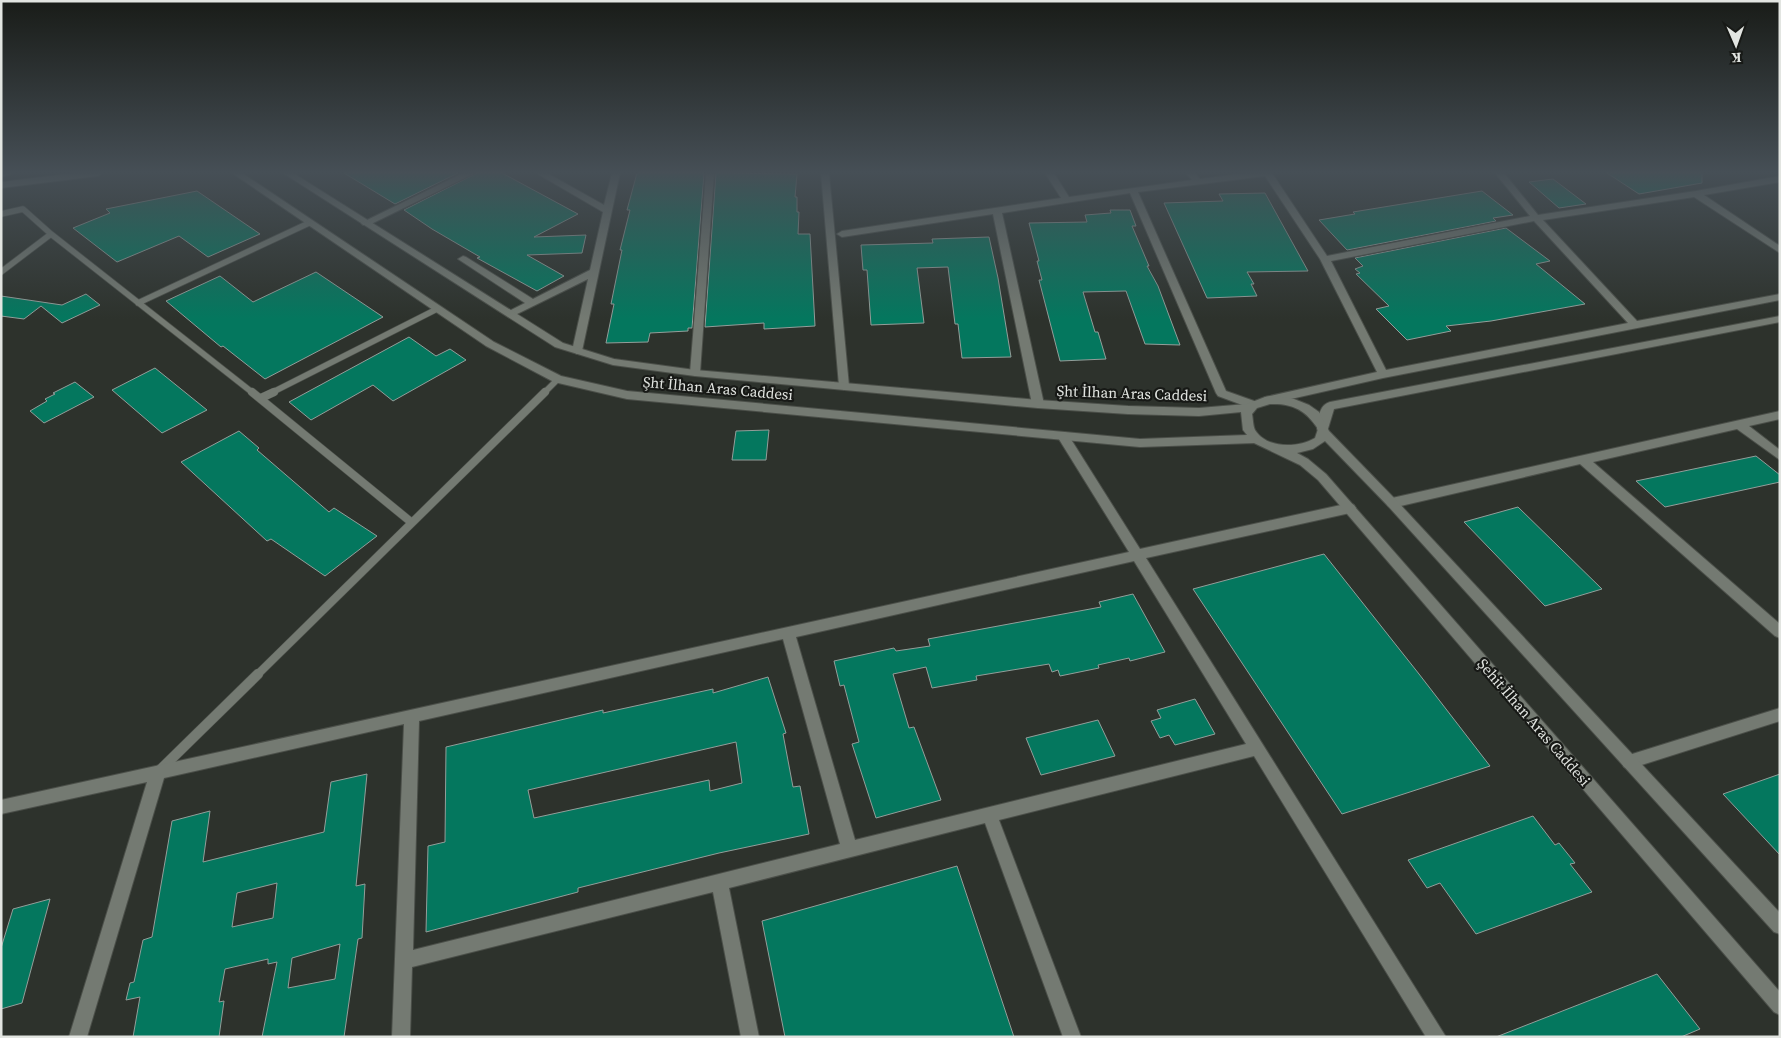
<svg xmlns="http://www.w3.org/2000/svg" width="1781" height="1038" font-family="'Source Serif 4',serif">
<rect width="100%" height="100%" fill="#2d322c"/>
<path fill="#04775e" stroke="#939e9a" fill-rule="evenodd" d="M344,173H458L395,204Z
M477,173H502L578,214L534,237L586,235L582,253L527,255L564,276L537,291L477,258L480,257L432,229L404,210Z
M637,173H704L692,328H688V331L650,333L648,342L606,343L614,304H611L622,250H620L630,210H627Z
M716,173L797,174L795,197H797V212H799L798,234H810L815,326L764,329V323L705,327Z
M1607,173H1702V183L1639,194Z
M1553,179L1586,204L1559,208L1529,182Z
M197,191L260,234L208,257L179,236L117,262L73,228L110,213L106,209Z
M1482,191L1513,215L1493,218L1496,221L1347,250L1319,220L1355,214L1353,212Z
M1265,193L1308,271L1247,272L1254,284H1251L1257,296L1207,298L1164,203L1223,201L1219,194Z
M1110,210H1130L1136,226H1132L1149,266H1147L1158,286L1180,345L1145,344L1126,291L1083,292L1095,332H1098L1106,359L1060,361L1039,280H1042L1037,261H1039L1029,223L1087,222L1085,215L1111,213Z
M1506,228L1550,261L1536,264L1585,304L1491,321L1446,326L1451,331L1407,340L1376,309L1389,306L1356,274L1360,273L1355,269L1363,266L1355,258Z
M989,237L998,278L1011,357L962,358L958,324H955L948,267L917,268L924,323L871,325L867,270H863L861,245L933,243L932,239Z
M316,272L383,317L265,379L223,346L221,347L166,301L220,276L253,302Z
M86,294L100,305L62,323L41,306L24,319L1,316V296L62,305Z
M409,337L436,356L450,349L466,360L393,401L373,385L311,420L289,402Z
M155,368L207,410L162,433L112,390Z
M75,382L94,397L44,423L30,411L47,401L45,399L55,394L53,393Z
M769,430L766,460H732L736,431Z
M239,431L259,448L257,450L329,512L334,508L377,536L325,576L271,539L267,541L181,462Z
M1756,456L1780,475V482L1665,507L1636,481Z
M1518,507L1602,589L1545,606L1464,522Z
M1324,554L1419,674L1490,766L1342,814L1193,589Z
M1133,594L1165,652L1130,661L1129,658L1098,665L1099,668L1060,676L1058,670L1052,672L1049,664L976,676L977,680L932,688L926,667L893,674L909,728L914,727L941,800L876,818L852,744L859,742L844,685L840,686L834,661L894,648L896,651L930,646L928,639L1101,607L1099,602Z
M768,677L786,733L783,734L793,787L800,786L809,834L719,853L578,888V892L426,932L428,846L445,842L446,747L603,710V713L713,689V693ZM736,742L742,783L710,791L709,780L534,818L528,790Z
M1195,699L1215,734L1175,745L1169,735L1160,738L1151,721L1161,718L1157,710Z
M1098,720L1115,756L1041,775L1026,738Z
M367,774L356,886L365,884L362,938L358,939L344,1037H262L277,962L268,964V959L225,969L219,1002L224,1001L219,1037H133L140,997L126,1000L130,983L134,982L143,940L152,937L172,821L210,811L203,862L324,832L331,782ZM277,883L273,918L232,927L237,893ZM340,944L335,979L288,988L292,958Z
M1780,774V855L1723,794Z
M1533,816L1555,845L1559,843L1575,863L1570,864L1592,892L1476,934L1440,883L1427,888L1408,860Z
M957,866L1014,1037H785L762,921Z
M50,899L22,1003L1,1009V948L13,909Z
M1657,974L1700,1029L1681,1037H1496Z"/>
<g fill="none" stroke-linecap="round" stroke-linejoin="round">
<g stroke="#4b4f49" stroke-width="7">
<path id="service-far2" d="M1,214L23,209L51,234L1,272
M51,234L253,393
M138,303L309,223
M271,393L437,309
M544,393L558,379"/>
</g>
<g stroke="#4b4f49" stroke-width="9">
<path id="service-far1" d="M252,392L411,522
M261,398L274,392
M257,675L545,392"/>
</g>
<g stroke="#4b4f49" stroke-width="11">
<path id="service" d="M159,771L258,674"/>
</g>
<g stroke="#4b4f49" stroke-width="2">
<path id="minor" d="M463,173H475L369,225H363L361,223Z
M536,173H547L604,205L612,173H620L582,351L577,354L572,351L588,279L511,317L507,316V312L525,303L458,259L463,256L466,257L533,299L590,270L603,212Z
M706,173H714L700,373L695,376L690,373Z
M821,173H829L849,386L844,390L839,386Z
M1045,173H1054L1069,197L1192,180L1186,173H1195L1200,179L1245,173H1272L1327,256L1530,216L1495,173H1504L1538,215L1696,191L1780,176V182L1704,195L1780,246V253L1694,197L1543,220L1637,321L1780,294V300L1383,378L1269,404L1265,403L1263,400L1265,397L1377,372L1320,259L1265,176L1138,192L1226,391L1257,402L1259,405L1253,409L1218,396L1216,393L1130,193L1002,213L1044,404L1038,408L1032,404L993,214L842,237L837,234L842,231L1061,198ZM1534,221L1628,323L1386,370L1331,261Z
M1780,316V322L1334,409L1327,432H1319L1317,429C1319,418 1318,406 1330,402Z
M1780,411V419L1749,426L1780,450V460L1737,429L1593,462L1780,624V638L1775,636L1580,464L1392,508L1388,506L1386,503L1388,500L1392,498Z
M1063,432L1067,433L1140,549L1350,503L1354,505L1356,508L1354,511L1350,513L1146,558L1446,1037H1426L1254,756L999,820L1081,1037H1063L985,823L729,888L759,1037H741L713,892L412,967L410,1037H392L404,724L164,778L87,1037H69L147,782L1,814V800L1129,552L1057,436ZM1134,561L1246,744L855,840L796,637ZM783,639L840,844L413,950L419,721Z
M1780,708V721L1629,769L1624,767L1621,762L1624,757L1629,755Z"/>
</g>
<g stroke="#4b4f49" stroke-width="2">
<path id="secondary" d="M1,173H14L1,177Z
M74,173H102L98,176L1,188V182Z
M232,173H242L494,342L561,376L627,391L1140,439L1247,435L1243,430L1241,412L1199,416L1128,414L1038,408L695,376L613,365L555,347L283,173H293L563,343L614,359L695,370L1038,400L1128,406L1199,408L1247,404L1265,397L1275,396L1294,399L1309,405L1319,412L1329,431L1396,500L1780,913V934L1774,932L1388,506L1325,441L1313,449L1297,453L1308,459L1326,474L1780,992V1015L1774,1012L1318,480L1300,465L1254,443L1140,447L627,399L554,382L486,346ZM1270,404C1292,403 1306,410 1318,429L1315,438C1298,448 1267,449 1255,430C1253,426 1253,419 1252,414L1257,408Z"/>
</g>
<use href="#service-far2" stroke="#747a72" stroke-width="5.5"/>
<use href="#service-far1" stroke="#747a72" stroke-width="8"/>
<use href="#service" stroke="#747a72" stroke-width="10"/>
<use href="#minor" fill="#747a72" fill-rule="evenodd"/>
<use href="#secondary" fill="#747a72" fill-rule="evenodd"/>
</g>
<linearGradient id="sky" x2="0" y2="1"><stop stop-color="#191c18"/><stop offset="0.54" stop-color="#464f56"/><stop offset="1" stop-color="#464f56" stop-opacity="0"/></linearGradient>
<rect width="1781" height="319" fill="url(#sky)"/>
<g text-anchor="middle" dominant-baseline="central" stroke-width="4.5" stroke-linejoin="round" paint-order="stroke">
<g font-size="15" fill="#e2e5e1" stroke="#171916">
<text transform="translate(718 388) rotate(5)">Şht İlhan Aras Caddesi</text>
<text transform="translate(1132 393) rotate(2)">Şht İlhan Aras Caddesi</text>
<text transform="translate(1534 722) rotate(49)">Şehit İlhan Aras Caddesi</text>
</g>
</g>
<rect width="1781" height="1038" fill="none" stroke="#e2e5e1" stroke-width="5"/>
<g transform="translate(1736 45) rotate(178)" stroke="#171916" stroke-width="4" paint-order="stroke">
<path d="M0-4L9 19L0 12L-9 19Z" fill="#e2e5e1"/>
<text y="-8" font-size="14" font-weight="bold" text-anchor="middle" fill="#e2e5e1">K</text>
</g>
</svg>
